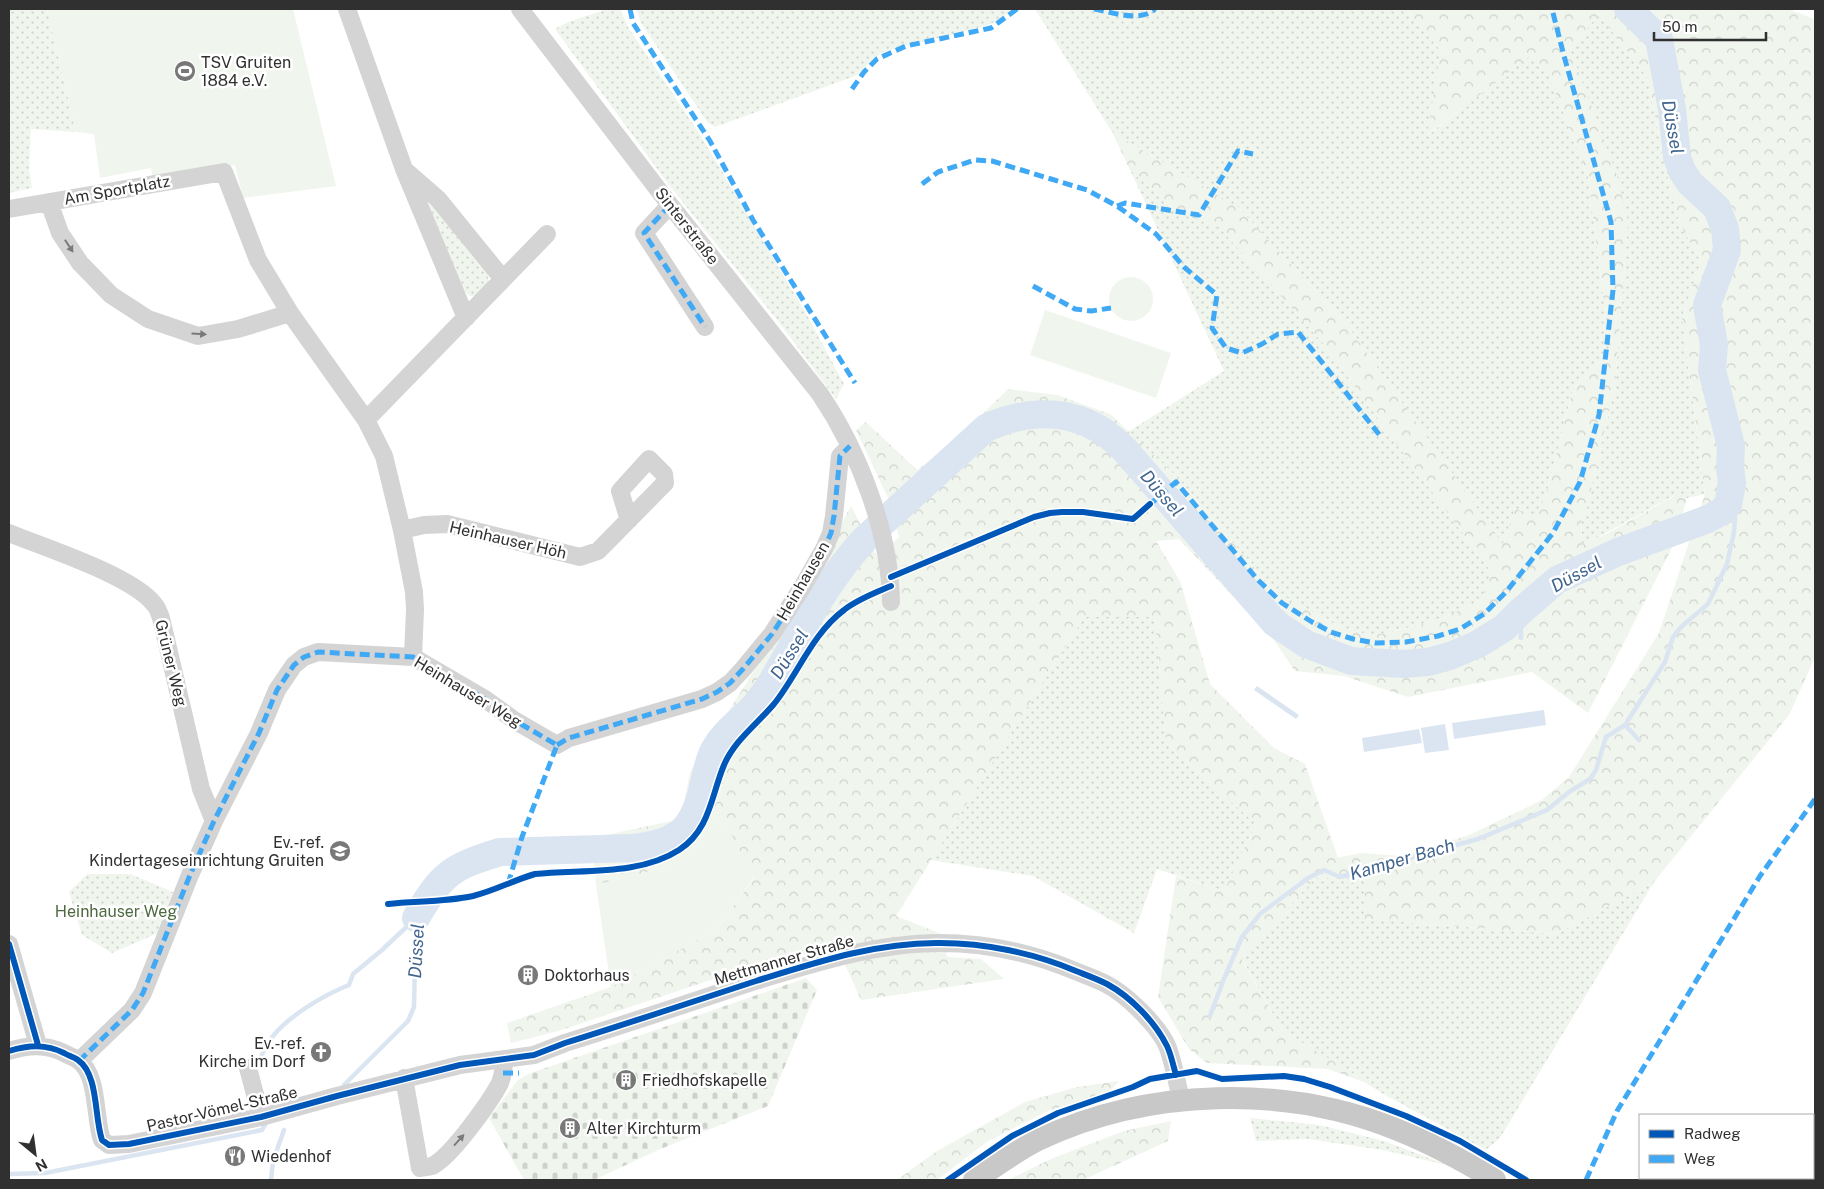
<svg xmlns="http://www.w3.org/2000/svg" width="1824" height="1189" font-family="'Public Sans',sans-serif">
<defs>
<pattern id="grass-dots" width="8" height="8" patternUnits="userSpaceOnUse" patternTransform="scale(1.25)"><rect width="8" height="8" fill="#f0f5ed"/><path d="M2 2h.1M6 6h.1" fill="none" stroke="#ced2cc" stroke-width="1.8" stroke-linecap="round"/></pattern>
<pattern id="forest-crowns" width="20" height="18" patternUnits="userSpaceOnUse" patternTransform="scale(1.25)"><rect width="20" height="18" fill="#f0f5ed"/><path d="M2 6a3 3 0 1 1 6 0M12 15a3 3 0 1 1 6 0" fill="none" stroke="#ced2cc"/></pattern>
<pattern id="cemetery-stones" width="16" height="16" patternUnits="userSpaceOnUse" patternTransform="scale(1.25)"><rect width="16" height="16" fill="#f0f5ed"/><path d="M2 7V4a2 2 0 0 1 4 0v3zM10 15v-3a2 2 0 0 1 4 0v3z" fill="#ced2cc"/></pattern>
</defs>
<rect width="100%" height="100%" fill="#fff"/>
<path fill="url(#grass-dots)" d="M9,9H47L76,132L31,129L29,169L32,188L9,193Z
M607,9H620L628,27L701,136L808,317L844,384L836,399L778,321L669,185L555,29L568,22Z
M636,9H1016L989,25L882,52L855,76L715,127L708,123L641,23Z
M1035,9H1406L1441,51L1428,135L1533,53L1549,76L1588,176L1610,351L1573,389L1546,496L1534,519L1515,508L1503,545L1349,328L1239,208L1112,132Z
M1599,14L1647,77L1669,183L1679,222L1701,262L1682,317L1705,494L1687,498L1673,496L1582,546L1581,522L1586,511L1615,386L1628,222L1570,49Z
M1130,170L1179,213L1219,227L1322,342L1492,573L1482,599L1442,619L1388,633L1370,635L1340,627L1274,591L1175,475L1128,432L1224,371Z
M429,204L434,205L488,274L489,284L476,296H470L464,291L428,210Z
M1084,617H1155L1166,743L1256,824L1224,891L1157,869L1134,933L1033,876L931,860Z
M87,874H130L173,892L158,933L112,953L82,935L69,892Z
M1365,877V919L1556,934L1654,882L1500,1138L1486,1150L1385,1095L1282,1030L1242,959L1315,878Z
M1250,1118L1319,1125L1384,1141L1450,1166L1383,1150L1308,1139L1256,1141Z"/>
<path fill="url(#forest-crowns)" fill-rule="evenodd" d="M1406,9H1792L1793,11L1815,19V657L1789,715L1654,882L1556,934L1365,919V877L1315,878L1242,960L1282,1030L1372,1085L1328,1069L1207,1063L1189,1049L1158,997L1176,876L1224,891L1256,824L1166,743L1155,617H1084L896,916L944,935L947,957L981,959L1004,979L861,1000L845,965L795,952L558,1031L511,1043L507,1023L611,987L716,930L754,878L719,812L672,866L596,885L592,838L681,819L690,772L802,595L851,506L878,558L899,537L889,500L856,430L866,422L917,470L957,439L1008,389L1057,395L1110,414L1175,475L1274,591L1340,627L1370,635L1388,633L1442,619L1482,599L1492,573L1322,342L1219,227L1179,213L1130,170L1112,132L1239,208L1349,328L1503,544L1515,508L1534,518L1546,496L1573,389L1610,351L1588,176L1549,76L1533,54L1427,135L1441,51ZM1599,14L1647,77L1669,183L1679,222L1701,262L1682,317L1705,494L1659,633L1569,777L1542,800L1469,835L1402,856L1360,853L1338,858L1305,764L1274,748L1210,684L1180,581L1156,541L1179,539L1273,639L1295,671L1344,676L1408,697L1532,672L1588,713L1674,544L1687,498L1674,496L1608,533L1582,545L1581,522L1586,511L1615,386L1628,222L1617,175L1570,49Z
M1119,1081L1107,1094L1050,1110L988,1141L937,1180H897L937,1151L1025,1102L1077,1087Z
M1171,1121L1168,1141L1083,1180H1008L1051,1159L1124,1131Z"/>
<path fill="url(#cemetery-stones)" d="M806,978L817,990L768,1106L658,1150L594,1180H524L489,1118L518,1080L528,1074Z"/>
<path fill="#f0f5ed" d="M47,9H293L336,186L243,198L235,165L153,180L151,168L100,178L94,134L76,132Z
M1109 299a22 22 0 1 1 44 0a22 22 0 1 1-44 0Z
M1045,310L1171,353L1156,398L1030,355Z
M719,812L754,877L716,930L611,987L596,885L672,866Z"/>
<path fill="#dbe5f1" d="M1257,686L1299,715L1296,719L1254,690Z
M1544,710L1546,725L1454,739L1452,723Z
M1445,724L1449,750L1425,753L1421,728Z
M1419,729L1422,743L1364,752L1362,738Z"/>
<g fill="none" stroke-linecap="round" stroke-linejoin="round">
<path stroke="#dbe5f1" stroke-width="4.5" d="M1521,611V638
M1639,740L1625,725L1665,662L1673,637L1681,627L1708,604L1727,564L1734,532L1735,518L1728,505
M1210,1016L1223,981L1242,937L1260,914L1308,878L1324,870L1340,877L1478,839L1547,810L1569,792L1590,779L1596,770L1606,737L1625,725
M258,1063C262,1054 267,1044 273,1036C290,1015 324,995 349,985L353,974L382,950L416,918
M344,1085L408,1021L414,1007L416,918
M9,1174L45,1173L262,1130L265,1125
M271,1180L273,1161L284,1130"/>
<path stroke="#dbe5f1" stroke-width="28" d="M416,918C441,874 451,867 500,852L633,848C677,843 693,831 703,787C706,775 708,762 714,750C724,731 744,719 757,703C761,698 765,692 769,687C798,637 826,580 866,538L986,428C1022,411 1064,408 1099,429C1108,434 1116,442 1124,449L1275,623L1306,644L1351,661L1403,664L1428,662L1450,656L1478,644L1504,628L1521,611L1557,580L1618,552L1708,519L1721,512L1728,505L1732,483L1730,467L1731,446L1712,370L1714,345L1707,305L1727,250L1725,229L1717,208L1690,183L1682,171L1677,157L1672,109L1659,39L1628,9"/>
<path stroke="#d4d4d4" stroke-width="18" d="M347,9L404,169L466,318
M520,9L670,205L820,394C859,452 890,532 891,602
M407,172L438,199L503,279
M49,202L60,233L80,263L111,295L148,319L198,336L238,329L290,313
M670,205L644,233L705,327
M9,209L224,172L258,260L290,313L366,420L384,456L402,530L414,592L415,610L413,657
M366,420L547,234
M402,530L424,525L447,524L580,557L598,551L665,483L664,474L649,459L620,491L629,520
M9,533C45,548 131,575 154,604C158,608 159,613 161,618L201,789L214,821
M9,944L38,1045
M9,1051C29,1045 46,1044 64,1053C69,1056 74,1057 78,1060C99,1075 94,1117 102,1140L109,1145L129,1144L261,1117L337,1096L460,1065L534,1055L565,1043C629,1023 692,1002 755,981C814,963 877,943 939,943C985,943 1033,953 1075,971C1085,975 1096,979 1106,984C1126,994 1160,1027 1168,1048C1174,1065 1177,1082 1181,1100
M79,1061L132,1010L143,993L190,875L214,821L259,733L277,690L294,665L304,657L318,652L413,657L485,699L514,720L557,745L569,738L702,699L717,692L730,683L743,669L772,634L803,586L824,549L831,533L834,516L840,456L850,446
M248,1068L261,1117
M404,1078L420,1168
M420,1168C424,1167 429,1167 432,1166C451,1157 490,1102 500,1083C503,1075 504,1068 504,1060"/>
<path stroke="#c8c8c8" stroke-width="22" d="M974,1180C995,1167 1016,1151 1038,1140C1147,1088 1286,1084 1398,1130C1433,1144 1464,1161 1495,1180"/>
<path stroke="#3fa9f5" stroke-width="5" stroke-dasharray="10 5" stroke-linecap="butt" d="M630,9L633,23L710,141L753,220L855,383
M1094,9C1112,12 1140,23 1155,9
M852,89L864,72L877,59L906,46L991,28L1017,9
M922,184L938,172L975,160L992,161L1087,190L1117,206L1156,234L1184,267L1217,295L1212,328L1226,348L1242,353L1262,344L1278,334L1298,332L1382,438
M670,205L644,233L705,327
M1117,206L1125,203L1199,215L1238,151L1253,154
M1033,286L1075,309L1091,311L1111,308
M1148,506L1176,482L1257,579L1282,603L1312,622L1331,632L1353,639L1376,643L1406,642L1438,636L1460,629L1484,614L1506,592L1553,533L1580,482L1599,415L1613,290L1611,222L1564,56L1552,9
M557,745L569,738L702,699L717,692L730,683L743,669L772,634L803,586L824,549L831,533L834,516L840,456L850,446
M508,884L522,837L557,745
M79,1061L132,1010L143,993L190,875L214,821L259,733L277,690L294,665L304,657L318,652L413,657L485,699L514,720L557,745
M503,1073H519
M1586,1180L1617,1111L1760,876L1815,799"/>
<g stroke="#fff" stroke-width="9">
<path id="cycleway" d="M891,577L1034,517L1050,513L1062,512H1083L1133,519L1150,504
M388,904C417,901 445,902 473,896C494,891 514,880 535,874C581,869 639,876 679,850C710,830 711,796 724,765C734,741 757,724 774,704C798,674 812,634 844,610C858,599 875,593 891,586
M9,944L38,1045
M9,1051C29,1045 46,1044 64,1053C69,1056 74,1057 78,1060C99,1075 94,1117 102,1140L109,1145L129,1144L261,1117L337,1096L460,1065L534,1055L565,1043C629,1023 692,1002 756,981C814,963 877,942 940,943C985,943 1034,953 1076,971C1086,975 1097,979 1107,984C1131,997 1155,1022 1167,1046C1171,1054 1173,1065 1176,1075
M948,1180L1012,1136L1058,1113L1133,1087L1150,1079L1197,1071L1222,1079L1284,1076L1304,1079L1330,1087L1406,1116L1460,1141L1526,1180"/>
</g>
<use href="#cycleway" stroke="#0057b8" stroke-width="6"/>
</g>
<defs><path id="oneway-solid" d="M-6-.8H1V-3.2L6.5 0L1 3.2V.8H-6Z" transform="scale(1.25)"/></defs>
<g fill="#7a7a7a">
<use href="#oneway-solid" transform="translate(69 246) rotate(57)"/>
<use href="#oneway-solid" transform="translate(199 334) rotate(4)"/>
<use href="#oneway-solid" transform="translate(459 1140) rotate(-48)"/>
</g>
<defs>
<g id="stadium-disc" transform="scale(1.125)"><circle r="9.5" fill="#787878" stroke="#fff"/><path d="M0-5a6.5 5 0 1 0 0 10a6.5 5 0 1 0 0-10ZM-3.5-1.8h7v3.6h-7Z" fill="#fff"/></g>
<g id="school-disc" transform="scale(1.125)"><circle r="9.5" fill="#787878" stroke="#fff"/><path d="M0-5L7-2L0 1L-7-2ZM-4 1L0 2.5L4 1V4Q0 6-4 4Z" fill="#fff"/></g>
<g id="building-disc" transform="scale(1.125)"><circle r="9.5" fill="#787878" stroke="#fff"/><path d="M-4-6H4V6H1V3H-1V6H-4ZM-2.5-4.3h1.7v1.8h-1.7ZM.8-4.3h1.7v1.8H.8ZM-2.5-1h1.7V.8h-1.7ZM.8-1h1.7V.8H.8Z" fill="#fff"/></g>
<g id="church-disc" transform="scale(1.125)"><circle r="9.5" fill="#787878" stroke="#fff"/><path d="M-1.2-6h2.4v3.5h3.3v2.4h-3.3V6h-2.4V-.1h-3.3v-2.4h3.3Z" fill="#fff"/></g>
<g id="restaurant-disc" transform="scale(1.125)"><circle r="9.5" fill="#787878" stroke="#fff"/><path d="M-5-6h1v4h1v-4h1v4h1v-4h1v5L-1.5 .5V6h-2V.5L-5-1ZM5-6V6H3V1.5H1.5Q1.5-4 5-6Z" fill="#fff"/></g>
</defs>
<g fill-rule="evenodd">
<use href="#stadium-disc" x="185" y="71"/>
<use href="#school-disc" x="340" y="851"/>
<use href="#building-disc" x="528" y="975"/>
<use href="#church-disc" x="321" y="1052"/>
<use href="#building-disc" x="626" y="1080"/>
<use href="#building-disc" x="570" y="1128"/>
<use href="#restaurant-disc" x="235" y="1156"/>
</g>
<g text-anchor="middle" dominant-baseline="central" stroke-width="5" stroke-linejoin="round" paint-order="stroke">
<g font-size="16" fill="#303030" stroke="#fff" text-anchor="start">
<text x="201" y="62">TSV Gruiten<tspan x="201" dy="18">1884 e.V.</tspan></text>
<text x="324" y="842" text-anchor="end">Ev.-ref.<tspan x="324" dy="18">Kindertageseinrichtung Gruiten</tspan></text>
<text x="544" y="975">Doktorhaus</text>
<text x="305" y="1043" text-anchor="end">Ev.-ref.<tspan x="305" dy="18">Kirche im Dorf</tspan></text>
<text x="642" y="1080">Friedhofskapelle</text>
<text x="586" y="1128">Alter Kirchturm</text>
<text x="251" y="1156">Wiedenhof</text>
</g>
<g font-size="16" fill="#303030" stroke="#fff">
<text transform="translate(117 190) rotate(-10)">Am Sportplatz</text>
<text transform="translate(687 226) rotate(52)">Sinterstraße</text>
<text transform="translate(508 540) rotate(13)">Heinhauser Höh</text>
<text transform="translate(803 581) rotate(-60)">Heinhausen</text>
<text transform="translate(171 663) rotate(76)">Grüner Weg</text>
<text transform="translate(468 692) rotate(31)">Heinhauser Weg</text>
<text transform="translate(784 960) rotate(-16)">Mettmanner Straße</text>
<text transform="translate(222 1109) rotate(-13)">Pastor-Vömel-Straße</text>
</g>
<g font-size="16" fill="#4d693f" stroke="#fff">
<text x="116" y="911">Heinhauser Weg</text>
</g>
<g font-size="18" font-style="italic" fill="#41658e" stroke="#fff">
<text transform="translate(1673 127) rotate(80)">Düssel</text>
<text transform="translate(1162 493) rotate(49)">Düssel</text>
<text transform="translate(1576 574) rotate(-29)">Düssel</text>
<text transform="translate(789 654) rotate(-58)">Düssel</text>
<text transform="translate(1402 859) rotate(-16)">Kamper Bach</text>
<text transform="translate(416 951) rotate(-87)">Düssel</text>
</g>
</g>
<rect width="1824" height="1189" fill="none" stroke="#303030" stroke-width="20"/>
<rect x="1639" y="1114" width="175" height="65" fill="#ffffff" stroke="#acacac"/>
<rect x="1649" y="1130" width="25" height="8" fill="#0057b8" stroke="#acacac"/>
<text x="1684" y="1139" font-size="15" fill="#303030">Radweg</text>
<rect x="1649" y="1155" width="25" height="8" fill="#3fa9f5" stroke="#acacac"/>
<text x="1684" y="1164" font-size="15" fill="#303030">Weg</text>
<g transform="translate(35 1154) rotate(151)" stroke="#ffffff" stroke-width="4" paint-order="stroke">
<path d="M0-4L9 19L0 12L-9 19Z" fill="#303030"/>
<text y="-8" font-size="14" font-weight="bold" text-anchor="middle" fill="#303030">N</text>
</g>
<path d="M1654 32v8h112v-8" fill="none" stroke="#303030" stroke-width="2.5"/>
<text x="1662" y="32" font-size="15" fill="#303030" stroke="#ffffff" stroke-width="4" paint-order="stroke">50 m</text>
</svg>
